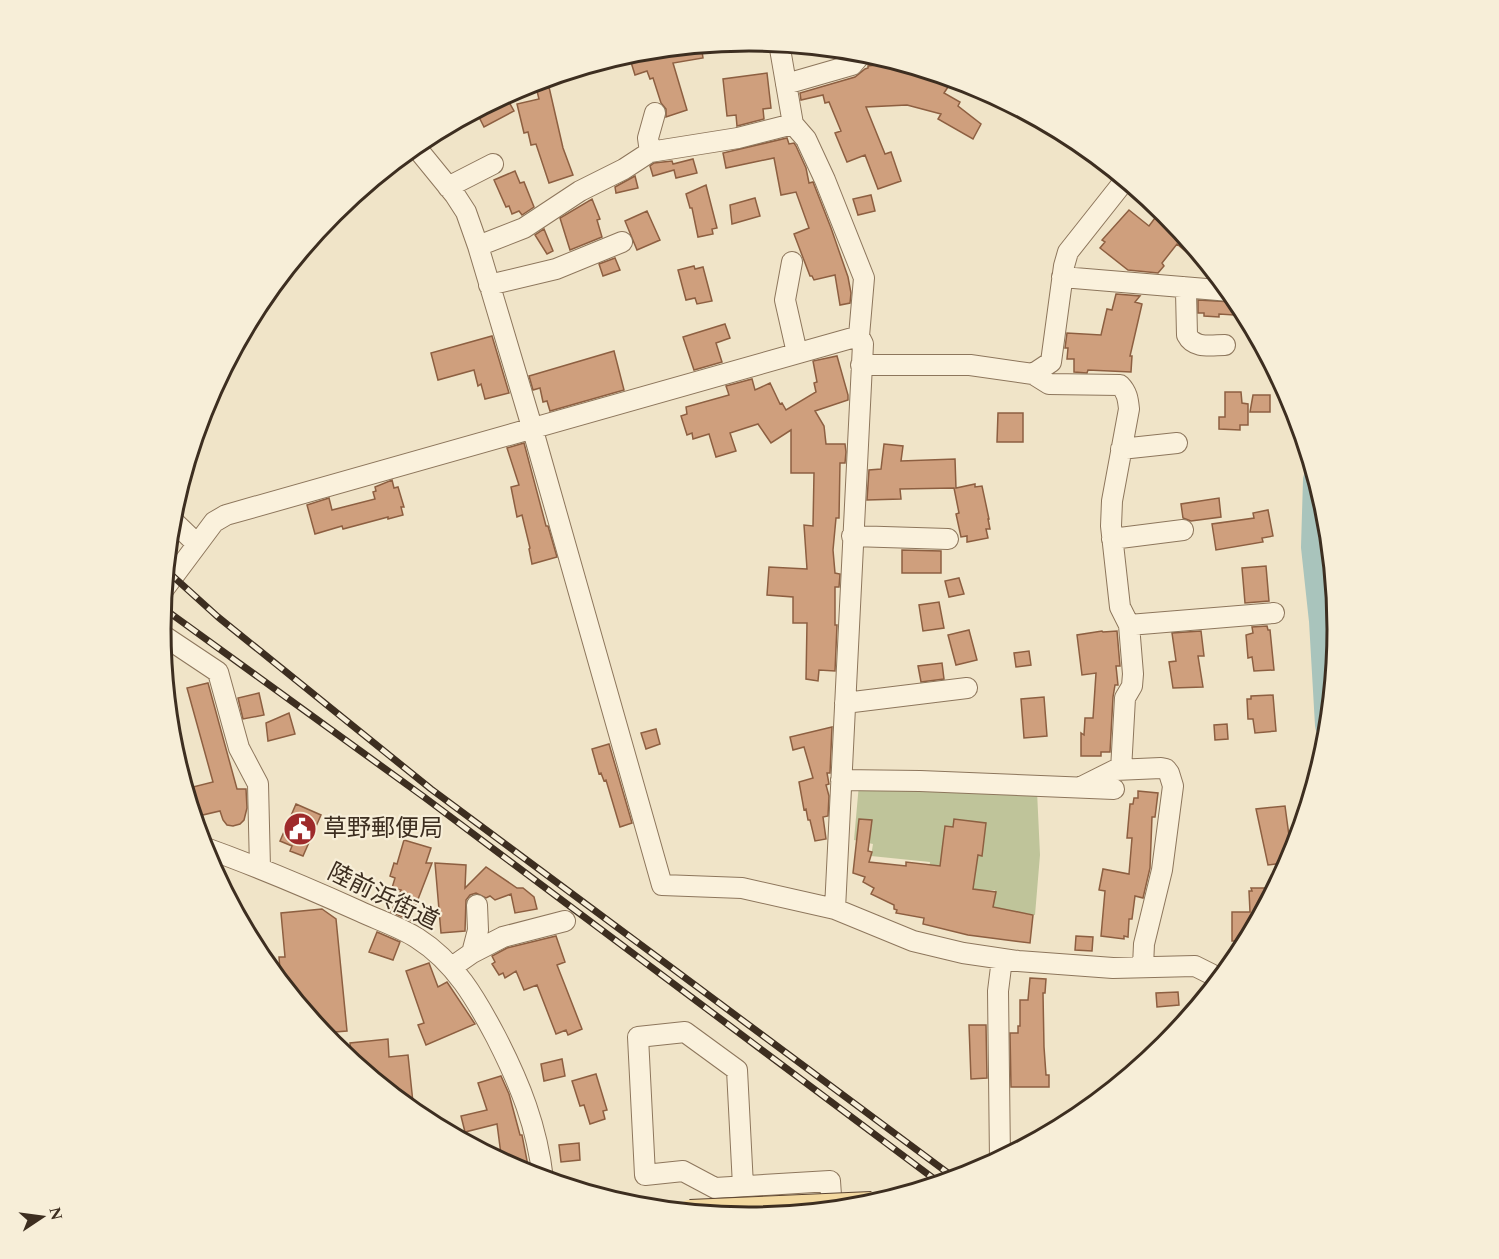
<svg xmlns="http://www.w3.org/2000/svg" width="1499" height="1259" font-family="Spectral,'Noto Sans JP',serif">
<rect width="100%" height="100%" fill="#f0e4c8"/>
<path fill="#bfc49a" d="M859,784L1037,791L1040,855L1035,915L993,908L995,890H971L927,879L930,862L871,856L873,844L854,840Z"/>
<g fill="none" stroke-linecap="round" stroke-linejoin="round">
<path stroke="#6f938a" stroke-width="4.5" d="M170,537L175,542V547L171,552"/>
<path stroke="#a9c4bc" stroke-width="28" d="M1317,480L1315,547L1323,621L1329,725"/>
</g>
<path fill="#cf9f7d" stroke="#8d5f41" stroke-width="1.5" d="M701,45L703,58L673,63L687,110L666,117V109L661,103L653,78L650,79L647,71L635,75L630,59L660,49Z
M882,57L947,77L948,87L944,93L960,102L958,106L981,124L973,139L938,119L941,114L907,105L866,107L885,154L891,152L901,181L878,189L865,155L847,162L835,133L841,131L829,102L825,103L823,95L801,100L800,93L855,77L865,69L868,68V66L884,64Z
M767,73L771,108L763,109L764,119L737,126L736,115L727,116L723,79Z
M549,87L563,148L573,175L549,183L536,144L531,145L528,132L524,133L517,104L539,99L537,91Z
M505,95L514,111L484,127L476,111Z
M787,138L789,144L794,143L796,146L806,168L809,183L813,182L831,228L848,277L851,293L850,303L840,305L835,275L814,280L812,276H810L794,234L809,228L796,192L781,195L774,158L726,168L723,153Z
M693,159L697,173L676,178L674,170L653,176L650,166L654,163L672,161L673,164Z
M515,171L520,183L524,182L534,207L522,215L519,211L512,214L509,206L506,207L494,180Z
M635,176L638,188L616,193L615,187Z
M706,185L717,228L712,229L713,234L698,237L692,208H690L686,194Z
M871,195L875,211L858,215L853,199Z
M755,198L760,216L732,224L730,205Z
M592,199L600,219L597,220L602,237L570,250L560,218Z
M1129,210L1149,226L1158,214L1170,223L1172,221L1202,257L1198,262L1177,244L1162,263L1164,266L1158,273L1128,270L1100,248L1105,242L1102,240Z
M647,211L660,240L637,250L625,221Z
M544,229L553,251L547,254L535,235Z
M615,258L620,270L603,276L599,264Z
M694,266L695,269L703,267L712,301L697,304L695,298L686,300L678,270Z
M1116,294L1140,296L1135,302L1142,304L1130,356H1132L1131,372L1088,370L1087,373L1074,372V359H1067L1068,348H1065L1067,333L1101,335L1107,309L1112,310Z
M1198,300L1234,302V315L1219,314V317L1204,316V313H1198Z
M725,324L730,338L716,343L722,362L694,370L683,337Z
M492,336L509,393L485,399L481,384L478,386L474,370L438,380L431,353Z
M614,351L624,390L550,411L547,401L543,402L540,388L533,390L529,376Z
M837,356L848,395V400L815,411L824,426L826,444H845L846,452L845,463H840L839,518H836L833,550L835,573L840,574L839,587H835V625H837L835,671L819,670L818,681L806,679L807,623H793V597L767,595L769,567L807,569L804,525L813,526L814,473H791V430L771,443L758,424L730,433L736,451L716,457L709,434L693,439L692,433L687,435L681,416L687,414L686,407L729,395L726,386L752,379L755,390L770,383L780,404L782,403L786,410L816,392L814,383L817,382L813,361Z
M1225,392H1241L1242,403L1248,404V425H1240V430L1219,429V417H1225Z
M1253,395H1270V412H1250Z
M998,413H1023V442H997Z
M524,443L546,526H548L557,557L532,564L529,549L530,548L522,515L517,517L511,487L519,485L507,448Z
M884,444L903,446L901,461L955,459L956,488L975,484V487L982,486L989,519H988L990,529H986L988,538L967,542V536L961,537L956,514L959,513L954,488L900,489L901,499L867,500L869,470L881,469Z
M392,480L394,488L398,487L404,507H401L403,515L388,519V517L343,529L342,526L315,534L307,505L329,498L332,510L375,499L373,492L376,491L375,487Z
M1219,498L1221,517L1191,521L1183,518L1181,504Z
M1268,510L1273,536L1262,538L1263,542L1216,550L1212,524L1254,518L1253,513Z
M902,550L941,551V573H902Z
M1266,566L1269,601L1245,603L1242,568Z
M959,578L964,594L949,597L945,581Z
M939,602L944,628L923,631L919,605Z
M1267,626L1268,630H1270L1274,670L1254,671L1252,657L1248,658L1246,635L1253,633L1252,627Z
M969,630L977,660L956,665L948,635Z
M1102,631L1103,632L1117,631L1120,666H1116L1118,685H1115L1113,697L1110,752H1101V756H1081V733L1084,735L1085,718H1093L1096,673L1082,675L1077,635Z
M1201,631L1204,656H1198L1203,687L1173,688L1169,662L1176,661L1172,633Z
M1029,651L1031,665L1016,667L1014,653Z
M942,663L944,679L921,682L918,666Z
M208,683L237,789H246L247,808L244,820L240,824L233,826L227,825L223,820L220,811L194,817L185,789L213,782L187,688Z
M259,693L264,715L243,719L238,698Z
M1273,695L1276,731L1255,733L1253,719H1248L1247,699H1251V696Z
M1044,697L1047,736L1024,738L1021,699Z
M289,713L295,734L268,741L266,723Z
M1227,724L1228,739L1215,740L1214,725Z
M832,727L830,773H827L829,784L826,785L829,796L828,816L823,817L826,839L815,841L810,820H808L806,809L804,810L799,782L813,778L804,747L793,750L790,737Z
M656,729L660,744L646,749L641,733Z
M609,744L632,823L620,827L606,780L604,781L601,773L599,774L592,749Z
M1138,791L1158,793L1155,817H1152L1150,868L1143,898L1135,896L1132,919H1129L1128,937L1124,936V939L1101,936L1105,891L1099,890L1103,869L1129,874L1132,838H1127L1130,804H1133L1134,798H1138Z
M296,804L321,815L303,856L290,851L292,846L280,841Z
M1285,806L1292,858L1290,862L1268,865L1256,809Z
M859,819L872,820L868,851L872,852L869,862L906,866V862L940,866L945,826L953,827L954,819L986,823L982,856L978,855L973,889L996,892L993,907L1033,915L1030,943L968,935L923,924L924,918L896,913L897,910L894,909V905L871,894L874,888L863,882L865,877L853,873Z
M404,840L431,848L426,863H432L410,920L391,912L401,890L392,888L395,878L390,876L394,863L397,864Z
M435,863L466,865L465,888L486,867L517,888H523L534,897L537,909L515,913L511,894L495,900L490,896L486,898L476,893L470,895L466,900L465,931L441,933Z
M1251,888H1268L1269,902L1247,941H1232V912H1250L1249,891H1252Z
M322,909L336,919L347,1031L322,1033L281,983L279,957H285L281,913Z
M377,932L400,942L393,960L369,952Z
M556,936L565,962L557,965L582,1029L568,1035L566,1030L556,1034L537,985L524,990L516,971L505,978L503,973L499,975L492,964L495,962L492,956L507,948Z
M1076,936L1093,937L1092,951L1075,950Z
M429,963L438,987L447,982L475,1024L426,1045L418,1025L424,1023L406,971Z
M1030,978L1046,979L1045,993H1043L1044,1047L1046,1075H1049V1087H1011L1010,1033H1018V1026H1020V1000H1028Z
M1178,992L1179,1005L1157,1007L1156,993Z
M969,1025H986L987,1078L971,1079Z
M388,1039L389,1057L408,1055L414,1112L352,1061L350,1043Z
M562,1059L565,1076L544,1081L541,1064Z
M596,1074L607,1110L603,1111L605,1119L590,1124L584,1105L580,1106L572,1081Z
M501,1076L509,1094L520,1135H522L530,1176L502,1162L497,1124L465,1132L461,1116L487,1110L478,1083Z
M579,1143L580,1160L561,1162L559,1145Z"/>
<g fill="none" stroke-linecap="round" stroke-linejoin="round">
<g stroke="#8d765c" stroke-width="22">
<path id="minor" d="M779,43L793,124L806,139L825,180L864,278L859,336
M786,84L852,65L863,52
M415,146L455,195L466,212L478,246L532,427L662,885L742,888L835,909L913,941L963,953L1018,961L1113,968L1195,966L1211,974L1218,983
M650,152L648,138L655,113
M448,187L493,164
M478,246L524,228L580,191L624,169L650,152L738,138L793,124
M792,262L785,300L797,353
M1062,277L1230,291
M489,285L556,269L622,242
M1183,287L1186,292L1187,335C1194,349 1211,345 1225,345
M861,365H970L1033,374L1051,362L1064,266L1068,252L1125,180
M1033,374L1049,384L1120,385C1127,392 1128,399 1129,409L1112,501L1111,526L1120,607L1129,625L1133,674L1132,686L1125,698L1121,770
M1121,449L1177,443
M171,519L197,544
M852,536L948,539
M1112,539L1183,530
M164,589L214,522L226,515L859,336L863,344L835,909
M1129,625L1274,613
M161,634L218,672L239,748L258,784L260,868
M845,703L967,688
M841,780L920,781L1114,789
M1081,787L1115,770L1161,768L1166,769L1169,773L1173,786L1162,870L1144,944L1143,966
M203,847C256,866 308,888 359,911C378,920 400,927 417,938C455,962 476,999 496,1037C520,1084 537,1126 543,1179
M472,953L478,930L477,905
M452,967L472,953L503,937L565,921
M1000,1160L998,991L1002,959
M743,1186L737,1070L685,1032L638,1037L645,1175L683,1171L715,1188L830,1181L832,1210"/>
</g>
<use href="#minor" stroke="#faf1dc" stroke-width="20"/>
<g stroke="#3d2e20" stroke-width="7">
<path id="rail" d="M166,570L218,617L431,789L956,1179
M163,608L424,797L941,1184"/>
</g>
<use href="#rail" stroke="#f7eed8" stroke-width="4.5" stroke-dasharray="14" stroke-linecap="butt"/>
<g stroke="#5b4430" stroke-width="28" stroke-linecap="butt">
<path id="major-bridge" d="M690,1213L872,1205"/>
</g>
<use href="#major-bridge" stroke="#f3d9a0" stroke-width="26"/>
</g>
<defs>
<g id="civic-disc" transform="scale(1.725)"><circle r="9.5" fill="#9e2a2b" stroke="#f7eed8"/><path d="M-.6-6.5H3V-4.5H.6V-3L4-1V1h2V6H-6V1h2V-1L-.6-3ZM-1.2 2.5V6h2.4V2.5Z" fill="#fff"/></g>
</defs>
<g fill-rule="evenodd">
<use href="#civic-disc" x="300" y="829"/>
</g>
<g text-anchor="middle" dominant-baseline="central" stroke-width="4.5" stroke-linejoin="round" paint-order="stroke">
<g font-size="24" fill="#3d2e20" stroke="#f7eed8" text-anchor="start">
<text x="323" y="829">草野郵便局</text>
</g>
<g font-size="24" fill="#3d2e20" stroke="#f7eed8">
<text transform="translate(383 897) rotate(26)">陸前浜街道</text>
</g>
</g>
<path d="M0 0H1499V1259H0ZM171 629a578 578 0 1 1 1156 0a578 578 0 1 1-1156 0Z" fill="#f7eed8" fill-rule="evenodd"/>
<path fill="none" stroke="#3d2e20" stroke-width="3" d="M171 629a578 578 0 1 1 1156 0a578 578 0 1 1-1156 0Z"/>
<g transform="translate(42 1217) rotate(77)" stroke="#f7eed8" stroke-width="4.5" paint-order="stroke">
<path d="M0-4.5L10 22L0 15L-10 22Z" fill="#3d2e20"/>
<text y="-9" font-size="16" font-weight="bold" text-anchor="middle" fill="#3d2e20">N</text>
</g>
</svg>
